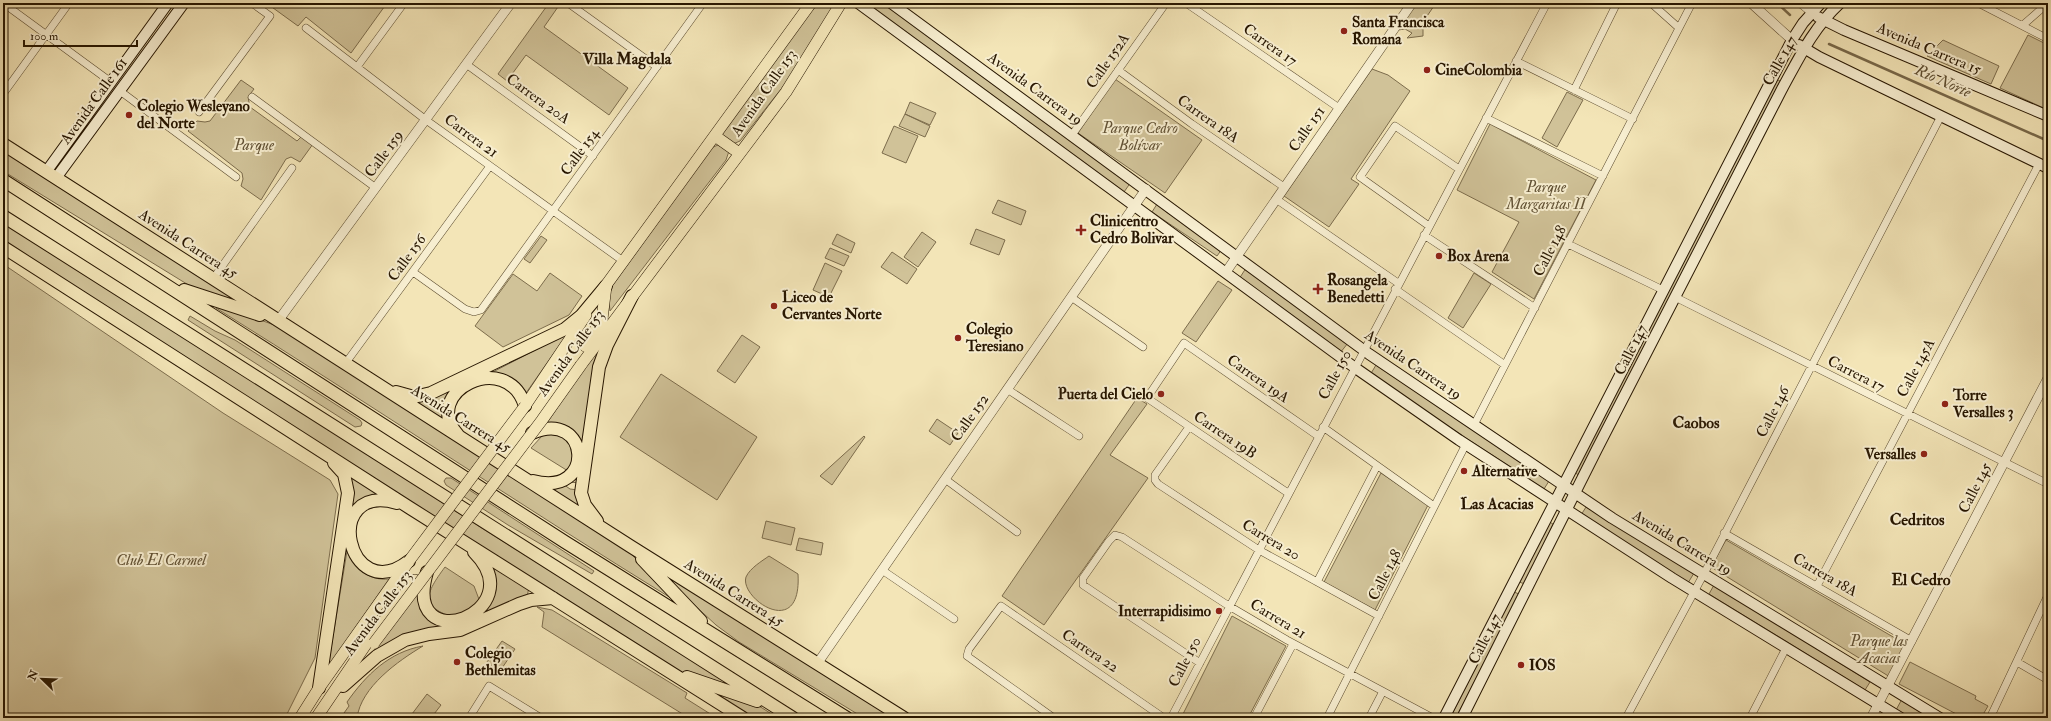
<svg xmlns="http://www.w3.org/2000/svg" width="2051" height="721" font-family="'IM FELL Double Pica',serif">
<rect width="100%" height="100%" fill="#f3e5b7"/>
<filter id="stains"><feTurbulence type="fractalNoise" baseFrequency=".005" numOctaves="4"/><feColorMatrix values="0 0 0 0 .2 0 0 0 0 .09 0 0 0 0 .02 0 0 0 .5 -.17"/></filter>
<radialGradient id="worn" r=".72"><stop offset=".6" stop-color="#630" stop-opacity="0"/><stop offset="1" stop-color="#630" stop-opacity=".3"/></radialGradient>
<path fill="#d0c298" stroke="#7c6c4c" d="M271,3H387L351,53L306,17L298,26L269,5Z
M549,3L560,4L544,27L628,88L609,115L526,55L507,81L498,74Z
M817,3H831L834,5L789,79L740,141L733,144L723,138L722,134Z
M864,3H880L892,9L1131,182L1124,192Z
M1417,3H1436L1423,22V36L1407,38L1412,33L1405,29L1398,30Z
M2028,35L2048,45V110L2000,88Z
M1943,40L1999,66L1991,84L1927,56Z
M1372,69L1388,75L1410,91L1351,179L1359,184L1329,227L1284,196Z
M1115,79L1202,140L1165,193L1078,133Z
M1776,79L1782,82L1580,476L1574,472Z
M241,80L254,89L248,97L250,107L297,141L301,137L313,144L300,162L291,157L286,159L261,200L241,186L243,179L242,173L188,131L197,121L205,122L210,121Z
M1567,92L1583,100L1557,147L1542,138Z
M910,102L936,113L930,125L905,114Z
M905,114L930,126L925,137L899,126Z
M1490,124L1596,180L1534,299L1492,272L1519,222L1457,190Z
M894,126L918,136L906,163L882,153Z
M718,145L729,151L726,160L610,311L608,292L711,148Z
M3,149L250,308L195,289L3,171Z
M998,200L1026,211L1021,225L992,213Z
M1157,204L1169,214L1177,216L1222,249L1217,256L1152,212Z
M3,220L488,532L733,685L731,689L672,669L3,242Z
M976,229L1005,240L999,255L970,244Z
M922,232L936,242L918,267L904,257Z
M837,234L855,243L851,253L832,244Z
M541,236L547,240L530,263L524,259Z
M830,248L849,256L844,266L825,258Z
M892,252L917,269L907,284L881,267Z
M825,263L842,271L829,297L813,290Z
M3,264L223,413L330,480L338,494L315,658L285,718H3Z
M1246,268L1348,343L1340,353L1239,279Z
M550,273L582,296L569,315L503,347L475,326L513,274L537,291Z
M1474,273L1491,284L1463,328L1448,318Z
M1218,281L1232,290L1196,342L1182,333Z
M219,305L277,326L627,550L651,574L674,600C520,505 370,404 216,308Z
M190,316L215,331L235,340L360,420L362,423L361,426L355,427L188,320Z
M568,333L526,393L515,382L487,375Z
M742,335L760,347L735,383L717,371Z
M603,340L580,483L569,482L582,450L547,423Z
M1376,365L1549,481L1544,489L1370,375Z
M661,374L757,437L717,500L620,437Z
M456,385C445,398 441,406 447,423L412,401Z
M1137,398L1147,404L1110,455L1148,478L1044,625L1002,596Z
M937,419L958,433L950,445L929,431Z
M554,433L569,441L573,458L568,471L531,448L542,436Z
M864,436L865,437L832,485L820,476Z
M1381,473L1428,505L1375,610L1324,582Z
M348,474L383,496L352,514L353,491Z
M446,478H451L594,571L592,574L508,525L446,485L444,481Z
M563,484L570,489L578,490L583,511L550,489Z
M1586,507L1694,573L1688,583L1581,515Z
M766,521L795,528L791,545L762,538Z
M1548,521L1553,524L1525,584L1519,582Z
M799,538L823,543L821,555L796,550Z
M1726,540L1907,645L1890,677L1711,567Z
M347,551C355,569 369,581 389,579L328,667Z
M769,556L798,574C802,642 739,598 746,577C750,568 762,561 769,556Z
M490,563L529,587L527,597L474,621C490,597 499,593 490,563Z
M652,566L895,718H864L739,642L716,625Z
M445,567L474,586L480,602L456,618C419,607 425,594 445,567Z
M1714,585L1870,682L1865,690L1709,594Z
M418,590C421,619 432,617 455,627L371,654Z
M1514,592L1519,594L1456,718H1450Z
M537,607L552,610L687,693L685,698L712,715L713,718H689L542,627L544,612Z
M1232,616L1286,646L1248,718H1181Z
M502,641L515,649L500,671L487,662Z
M423,646C398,661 361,687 357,718H352L344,713L349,706L347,702C366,675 389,652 423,646Z
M1910,662L1976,696L1975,699L1988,706L1981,718H1964L1899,684Z
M703,687L751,701L778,718H752Z
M427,694L441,705L431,718H409Z
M1902,699L1933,718H1911L1896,710Z"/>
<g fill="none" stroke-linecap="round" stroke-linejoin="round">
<path stroke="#786849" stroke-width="2.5" d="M1777,3L1790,15
M1829,44L2048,141"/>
<g stroke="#5a4a2e" stroke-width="8">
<path id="minor" d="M3,3L111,82
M568,3L657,67
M1186,3L1339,108
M1651,3L1679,28
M1978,3L2048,39
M2023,25L2048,3
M306,28L426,120L623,261
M1516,61L1633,119
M466,64L593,156
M357,67L404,3
M1118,70L1192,124L1284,187
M1574,90L1617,3
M120,91L236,177
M3,94L69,3
M252,97L376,188
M199,112L270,16L252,3
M1486,118L1603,176
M1072,135L1166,3
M1276,199L1398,283
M1429,226L1360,177L1395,126L1459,169
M1424,235L1535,308
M1568,244L1663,290
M413,272L465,309L474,312L481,310L703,3
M213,279L292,168
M1395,289L1505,365
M1071,297L1143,347
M1675,297L2048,484
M345,364L490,166
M1007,389L1079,436
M1474,425L1692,3
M1189,427L1155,475V480L1158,484L1259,550L1379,616
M1323,427L1434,506
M945,479L1017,532
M1288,493L1147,398L1184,343L1318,436
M1724,533L1912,641
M882,570L954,619
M1317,582L1377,466
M1817,586L2039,164
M2017,662L2048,680
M1200,663L1083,585V578L1109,541L1115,535L1122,537L1229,606L1287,640L1433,718
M469,718L489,686L541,718
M1054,718L967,656L969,649L1001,606L1164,718
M1171,718L1547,3
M1254,718L1293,644
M1327,718L1466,444
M1369,718L1382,693
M1626,718L1707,568L1941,116
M1750,718L1786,648
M1990,718L2048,595"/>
</g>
<g stroke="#5a4a2e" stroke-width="10">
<path id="tertiary" d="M1751,3L1792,40
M1801,3L1812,12
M1226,272L1412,3
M278,321L511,3
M817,664L1146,189
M1871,718L2048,378"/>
</g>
<g stroke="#271600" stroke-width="12">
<path id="secondary" d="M858,3L1354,367L1459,440L1672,578L1901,718
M891,3L1369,354L1612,518L1940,718
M1818,17L1844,30L2048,116
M1799,45L1819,57L2048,168
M46,172L168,3
M56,178L184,3
M1444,718L1792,40L1803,23L1821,3
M1462,718L1597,449L1782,89C1799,58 1813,28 1840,3"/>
</g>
<g stroke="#271600" stroke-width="12">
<path id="primary" d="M715,136L739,153
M601,292L811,3
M585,346L602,319L606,286
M581,365L786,92L841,3
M525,406L586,315
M300,718L319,688L409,561
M316,718L369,640L415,580"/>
</g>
<g stroke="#271600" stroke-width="14">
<path id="trunk" d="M3,144L630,546L904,718
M3,180L565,542L847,718
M3,216L793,718
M3,247L410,508L743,718
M184,290L260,315
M396,392L414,397L431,393L565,329L581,316L606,286
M532,433C590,408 597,498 533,481
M458,435C419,392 507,348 525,406
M397,503C320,481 347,609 409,561
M597,521L585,505L581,493L599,367L607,345L632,296
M642,559L701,621
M427,572C401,661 535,613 474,552
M687,677L757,701
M343,686L377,656L405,640L429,634L460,630L519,604L531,600L553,598
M319,688L348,493L344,474L334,463"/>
</g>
<use href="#minor" stroke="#f7eed0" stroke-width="7"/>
<use href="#tertiary" stroke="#f7eed0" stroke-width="9"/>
<use href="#secondary" stroke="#f7eed0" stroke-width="10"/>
<use href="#primary" stroke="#f3e5b7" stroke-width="11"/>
<use href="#trunk" stroke="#f3e5b7" stroke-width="12"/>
<g stroke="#271600" stroke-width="12" stroke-linecap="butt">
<path id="primary-bridge" d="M409,561L525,406
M374,643L542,420L581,365"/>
</g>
<use href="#primary-bridge" stroke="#f3e5b7" stroke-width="11"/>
</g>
<g fill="#8f2418" stroke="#f7eed0" stroke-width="1.5">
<circle cx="1344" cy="31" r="4"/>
<circle cx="1427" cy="70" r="4"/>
<circle cx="129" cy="115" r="4"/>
<path d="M1079 224h4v4h4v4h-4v4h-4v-4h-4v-4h4z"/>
<circle cx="1439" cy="256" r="4"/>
<path d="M1316 283h4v4h4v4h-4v4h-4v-4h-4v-4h4z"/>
<circle cx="774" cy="306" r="4"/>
<circle cx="958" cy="338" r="4"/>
<circle cx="1161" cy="394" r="4"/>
<circle cx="1945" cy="404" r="4"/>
<circle cx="1924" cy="454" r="4"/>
<circle cx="1464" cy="471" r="4"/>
<circle cx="1219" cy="611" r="4"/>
<circle cx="457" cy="662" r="4"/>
<circle cx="1521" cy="665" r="4"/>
</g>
<g text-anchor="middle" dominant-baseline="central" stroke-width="4" stroke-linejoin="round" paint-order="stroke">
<g font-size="15" font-weight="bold" fill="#271600" stroke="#f7eed0" text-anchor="start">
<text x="1352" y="22">Santa Francisca<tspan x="1352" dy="17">Romana</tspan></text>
<text x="1435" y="70">CineColombia</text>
<text x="137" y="106">Colegio Wesleyano<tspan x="137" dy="17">del Norte</tspan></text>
<text x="1090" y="221">Clinicentro<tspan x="1090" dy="17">Cedro Bolivar</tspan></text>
<text x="1447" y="256">Box Arena</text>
<text x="1327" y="280">Rosangela<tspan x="1327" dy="17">Benedetti</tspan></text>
<text x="782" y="297">Liceo de<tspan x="782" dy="17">Cervantes Norte</tspan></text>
<text x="966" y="329">Colegio<tspan x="966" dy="17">Teresiano</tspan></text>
<text x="1153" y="394" text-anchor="end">Puerta del Cielo</text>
<text x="1953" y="395">Torre<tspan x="1953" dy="17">Versalles 3</tspan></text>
<text x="1916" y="454" text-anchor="end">Versalles</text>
<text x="1472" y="471">Alternative</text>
<text x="1211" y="611" text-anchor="end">Interrapidisimo</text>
<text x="465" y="653">Colegio<tspan x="465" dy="17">Bethlemitas</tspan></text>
<text x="1529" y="665">IOS</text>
</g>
<g font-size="15" fill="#271600" stroke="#f7eed0">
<text transform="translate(1270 45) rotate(35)">Carrera 17</text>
<text transform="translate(1929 49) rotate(23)">Avenida Carrera 15</text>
<text transform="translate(1108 61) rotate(-55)">Calle 152A</text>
<text transform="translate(1780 61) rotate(-61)">Calle 147</text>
<text transform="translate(1035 89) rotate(36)">Avenida Carrera 19</text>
<text transform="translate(764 93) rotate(-55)">Avenida Calle 153</text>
<text transform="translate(538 99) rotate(36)">Carrera 20A</text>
<text transform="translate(94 101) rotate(-54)">Avenida Calle 161</text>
<text transform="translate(1208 119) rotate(35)">Carrera 18A</text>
<text transform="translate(1307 129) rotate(-55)">Calle 151</text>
<text transform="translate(471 136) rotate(36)">Carrera 21</text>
<text transform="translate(580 152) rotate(-54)">Calle 154</text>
<text transform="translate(384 154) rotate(-54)">Calle 159</text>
<text transform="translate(188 244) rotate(33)">Avenida Carrera 45</text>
<text transform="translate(1550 251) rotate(-63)">Calle 148</text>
<text transform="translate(407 258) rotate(-54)">Calle 156</text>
<text transform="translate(1631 350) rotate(-63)">Calle 147</text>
<text transform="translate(571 353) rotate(-54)">Avenida Calle 153</text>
<text transform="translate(1413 365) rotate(34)">Avenida Carrera 19</text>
<text transform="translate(1916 368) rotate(-62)">Calle 145A</text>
<text transform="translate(1856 374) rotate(27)">Carrera 17</text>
<text transform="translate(1335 375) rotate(-62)">Calle 150</text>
<text transform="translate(1258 379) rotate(35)">Carrera 19A</text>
<text transform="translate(1773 412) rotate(-63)">Calle 146</text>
<text transform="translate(970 418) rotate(-55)">Calle 152</text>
<text transform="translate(461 419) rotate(32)">Avenida Carrera 45</text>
<text transform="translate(1225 435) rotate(34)">Carrera 19B</text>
<text transform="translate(1975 488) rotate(-63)">Calle 145</text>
<text transform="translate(1271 540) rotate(31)">Carrera 20</text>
<text transform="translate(1682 543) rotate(31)">Avenida Carrera 19</text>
<text transform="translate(1385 575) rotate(-63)">Calle 148</text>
<text transform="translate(1825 575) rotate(30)">Carrera 18A</text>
<text transform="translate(734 593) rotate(32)">Avenida Carrera 45</text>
<text transform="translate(378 613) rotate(-53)">Avenida Calle 153</text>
<text transform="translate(1278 619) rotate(31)">Carrera 21</text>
<text transform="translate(1485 639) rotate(-63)">Calle 147</text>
<text transform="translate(1090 651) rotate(34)">Carrera 22</text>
<text transform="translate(1185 662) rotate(-63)">Calle 150</text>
</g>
<g font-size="15" font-style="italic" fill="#625235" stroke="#f7eed0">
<text x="1140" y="128">Parque Cedro<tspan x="1140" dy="17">Bolívar</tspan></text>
<text x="254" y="145">Parque</text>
<text x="1546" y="187">Parque<tspan x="1546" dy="17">Margaritas II</tspan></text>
<text x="161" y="560">Club El Carmel</text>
<text x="1879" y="641">Parque las<tspan x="1879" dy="17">Acacias</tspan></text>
</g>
<g font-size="16" font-weight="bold" fill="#271600" stroke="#f7eed0">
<text x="627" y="59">Villa Magdala</text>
<text x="1696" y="423">Caobos</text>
<text x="1497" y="504">Las Acacias</text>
<text x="1917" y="520">Cedritos</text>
<text x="1921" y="580">El Cedro</text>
</g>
<g font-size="16" font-style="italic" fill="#5d4d30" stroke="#f7eed0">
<text transform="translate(1943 81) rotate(24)">Río Norte</text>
</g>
</g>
<rect width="2051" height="721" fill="none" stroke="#f3e5b7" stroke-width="16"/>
<rect x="4" y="4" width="2043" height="713" fill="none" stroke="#271600" stroke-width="2"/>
<rect x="8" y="8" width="2035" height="705" fill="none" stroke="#271600"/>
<g transform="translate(42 679) rotate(293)" stroke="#f7eed0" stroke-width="3" paint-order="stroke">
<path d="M0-3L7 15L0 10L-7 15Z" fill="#271600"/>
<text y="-6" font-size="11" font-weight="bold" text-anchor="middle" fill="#271600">N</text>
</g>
<path d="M24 40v6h113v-6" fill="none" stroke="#271600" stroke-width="2"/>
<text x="30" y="40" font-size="12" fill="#271600" stroke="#f7eed0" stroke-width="3" paint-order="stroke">100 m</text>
<rect width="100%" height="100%" filter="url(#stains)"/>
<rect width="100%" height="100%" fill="url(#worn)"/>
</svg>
